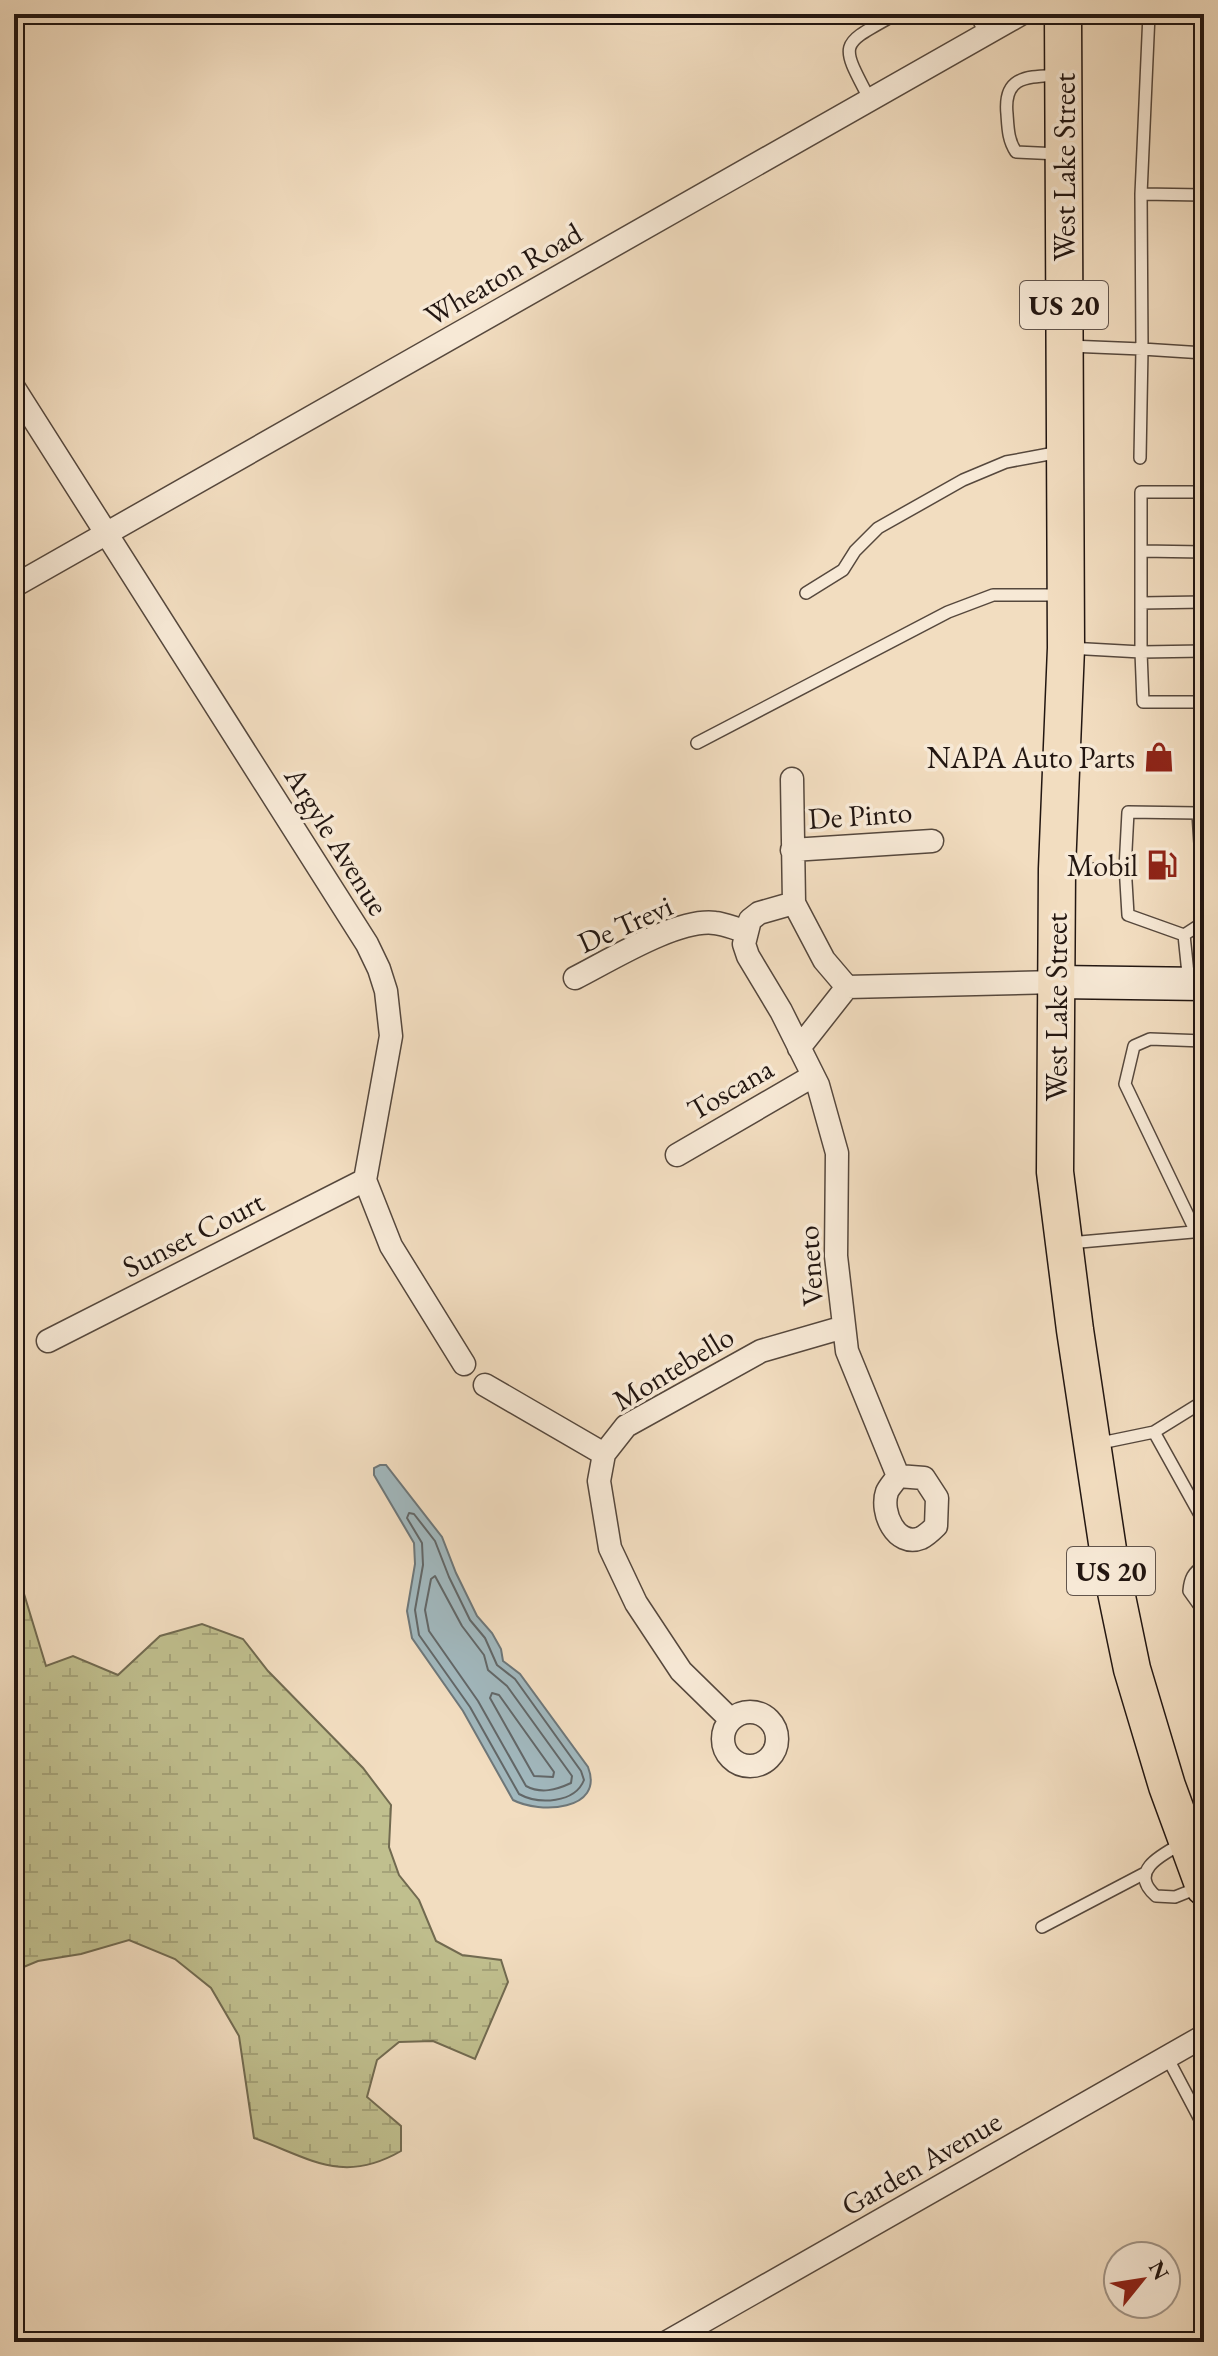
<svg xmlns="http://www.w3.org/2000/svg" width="1218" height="2356" font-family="'EB Garamond',serif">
<defs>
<pattern id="wetland-marsh" width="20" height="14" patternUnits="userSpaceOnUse" patternTransform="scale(2)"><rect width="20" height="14" fill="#c0bf8e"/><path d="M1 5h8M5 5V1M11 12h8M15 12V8" fill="none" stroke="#a5a379"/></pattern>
</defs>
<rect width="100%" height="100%" fill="#f2ddc0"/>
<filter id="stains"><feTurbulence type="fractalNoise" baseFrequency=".0025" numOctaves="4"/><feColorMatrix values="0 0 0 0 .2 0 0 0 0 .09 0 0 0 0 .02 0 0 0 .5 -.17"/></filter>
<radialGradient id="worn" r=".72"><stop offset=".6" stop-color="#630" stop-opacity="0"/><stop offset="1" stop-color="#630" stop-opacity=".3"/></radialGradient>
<path fill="url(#wetland-marsh)" stroke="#716a50" stroke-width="2" d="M14,1561L46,1666L73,1656L118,1675L160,1636L202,1624L243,1639L268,1671L363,1768L391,1805L389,1847L399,1875L419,1900L436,1941L462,1955L501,1960L508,1982L475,2059L433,2041L399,2042L377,2060L367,2097L401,2126V2151C342,2185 310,2158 254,2138L239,2036L211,1988L175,1959L129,1940L81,1954L38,1961L14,1971Z"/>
<path fill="#a1b8be" stroke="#6e7779" stroke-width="2" d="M380,1465H386L442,1537L456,1573L477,1616L492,1633L501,1649L503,1661L520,1674L588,1767C605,1811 539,1814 513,1800L463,1711L412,1638L407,1611L415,1564L414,1543L374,1475V1468Z"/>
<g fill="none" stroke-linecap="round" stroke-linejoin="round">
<path stroke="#626768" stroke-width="2" d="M409,1513L414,1514L435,1541L449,1577L470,1620L485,1638L497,1665L515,1679L581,1771L584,1780C575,1803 539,1805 519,1794L470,1707L419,1635L415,1610L423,1565L422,1543L407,1518Z
M435,1576L462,1626L484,1655L488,1670L507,1686L572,1776L571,1783C556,1790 541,1794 526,1786L478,1701L429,1631L425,1610L431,1579Z
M492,1693L499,1695L554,1772L553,1777L534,1776L490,1698Z"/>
<g stroke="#56483d" stroke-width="14">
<path id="lane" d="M975,14L986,34
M1149,14L1141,194L1204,195
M870,100C839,41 839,46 896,14
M1059,154L1016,152C1008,140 1008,128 1007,114C1003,75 1028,77 1059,75
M1069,346L1142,349L1141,194
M1140,458L1142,349L1204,353
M1141,551L1204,552
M806,593L843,570L855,551L878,528L963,480L1006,462L1060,452
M1141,603L1204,602
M1069,648L1141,652V492H1204
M1204,651L1141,652L1143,702H1204
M697,743L948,612L993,595H1061
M1125,865L1128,915L1184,935
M1062,869H1125L1128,812L1198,813L1204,904
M1189,983L1184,935L1204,922
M1196,1232L1125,1084L1134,1046L1150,1039L1204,1041
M1069,1243L1204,1231
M1154,1432L1204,1522
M1096,1444L1154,1432L1204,1401
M1204,1566C1193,1572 1190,1579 1189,1591L1199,1605H1204
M1183,1843C1163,1854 1127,1871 1156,1896L1175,1897L1200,1887
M1042,1927L1145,1873
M1167,2057L1204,2127"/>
</g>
<g stroke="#56483d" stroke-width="25">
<path id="street" d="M14,388L367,944L379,969L386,991L391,1036L365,1180L391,1246L464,1364
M14,586L1021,14
M792,779L794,903L759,913L750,920L744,944L748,956L781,1011L818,1085L837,1153L836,1256L847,1351L898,1476C895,1481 889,1487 887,1492C880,1512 896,1548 921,1538C927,1535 932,1530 936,1526L937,1498L924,1478L898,1476
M792,850L932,841
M794,903L824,960L847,987
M575,978C609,961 677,918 715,923C725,924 736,929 745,931
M847,987L1057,982
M799,1048L847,987
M677,1155L813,1076
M48,1341L365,1180
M485,1385L604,1454
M723 1739a27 27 0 1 1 54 0a27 27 0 1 1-54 0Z
M730,1719L681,1671L636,1603L610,1548L599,1481L604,1454L626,1426L761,1351L844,1327
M667,2342L1204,2036"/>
</g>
<g stroke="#221611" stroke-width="35">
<path id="secondary" d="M1057,982L1204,984"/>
</g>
<g stroke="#221611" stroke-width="39">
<path id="primary" d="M1063,14L1066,648L1057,869L1055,1172L1075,1330L1110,1563L1132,1669L1167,1786L1204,1887"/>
</g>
<use href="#lane" stroke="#f7e9d6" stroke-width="11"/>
<use href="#street" stroke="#f7e9d6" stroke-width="22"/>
<use href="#secondary" stroke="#f7e9d6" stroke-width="32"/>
<use href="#primary" stroke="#f2ddc0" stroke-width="36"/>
</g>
<defs>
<g id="shop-bare" transform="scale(2.4)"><path d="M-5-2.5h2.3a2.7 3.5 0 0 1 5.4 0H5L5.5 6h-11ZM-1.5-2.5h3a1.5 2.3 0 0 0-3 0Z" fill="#8f2418" stroke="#f7e9d6" stroke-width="2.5" paint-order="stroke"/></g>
<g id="fuel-bare" transform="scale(2.4)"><path d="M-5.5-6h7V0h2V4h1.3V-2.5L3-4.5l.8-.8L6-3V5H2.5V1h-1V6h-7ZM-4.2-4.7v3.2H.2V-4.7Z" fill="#8f2418" stroke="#f7e9d6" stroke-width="2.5" paint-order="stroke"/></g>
</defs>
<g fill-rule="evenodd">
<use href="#shop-bare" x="1159" y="757"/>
<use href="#fuel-bare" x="1162" y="865"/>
</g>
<g text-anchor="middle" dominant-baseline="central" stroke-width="7" stroke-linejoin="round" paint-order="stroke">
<g fill="#f7e9d6" stroke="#62554c" stroke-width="2">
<rect x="1020" y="281" width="88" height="48" rx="6"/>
<rect x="1067" y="1547" width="88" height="48" rx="6"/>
</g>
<g font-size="28" font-weight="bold" fill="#221611">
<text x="1064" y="305">US 20</text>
<text x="1111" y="1571">US 20</text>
</g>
<g font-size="30" fill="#221611" stroke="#f7e9d6">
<text transform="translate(1064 167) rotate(-90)">West Lake Street</text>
<text transform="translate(503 274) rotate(-30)">Wheaton Road</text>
<text transform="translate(860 815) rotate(-4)">De Pinto</text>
<text transform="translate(337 841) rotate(58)">Argyle Avenue</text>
<text transform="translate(625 924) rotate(-24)">De Trevi</text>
<text transform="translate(1056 1007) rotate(-90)">West Lake Street</text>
<text transform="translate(730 1089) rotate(-30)">Toscana</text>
<text transform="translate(193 1234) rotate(-27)">Sunset Court</text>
<text transform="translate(810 1266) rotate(-94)">Veneto</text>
<text transform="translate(673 1368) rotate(-31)">Montebello</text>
<text transform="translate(921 2163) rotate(-30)">Garden Avenue</text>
</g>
<g font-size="30" fill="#221611" stroke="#f7e9d6" text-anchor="end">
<text x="1135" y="757">NAPA Auto Parts</text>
<text x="1138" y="865">Mobil</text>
</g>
</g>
<rect width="1218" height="2356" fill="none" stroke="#f2ddc0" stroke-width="48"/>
<rect x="16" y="16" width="1186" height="2324" fill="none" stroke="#221611" stroke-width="4"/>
<rect x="24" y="24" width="1170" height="2308" fill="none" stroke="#221611" stroke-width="2"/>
<g transform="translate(1142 2280) rotate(60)"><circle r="38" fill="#f7e9d6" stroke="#a29587" stroke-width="2"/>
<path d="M0-6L14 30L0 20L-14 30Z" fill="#8f2418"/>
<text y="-12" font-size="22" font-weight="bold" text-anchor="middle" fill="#221611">N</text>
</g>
<rect width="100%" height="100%" filter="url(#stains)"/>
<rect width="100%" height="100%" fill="url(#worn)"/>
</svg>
